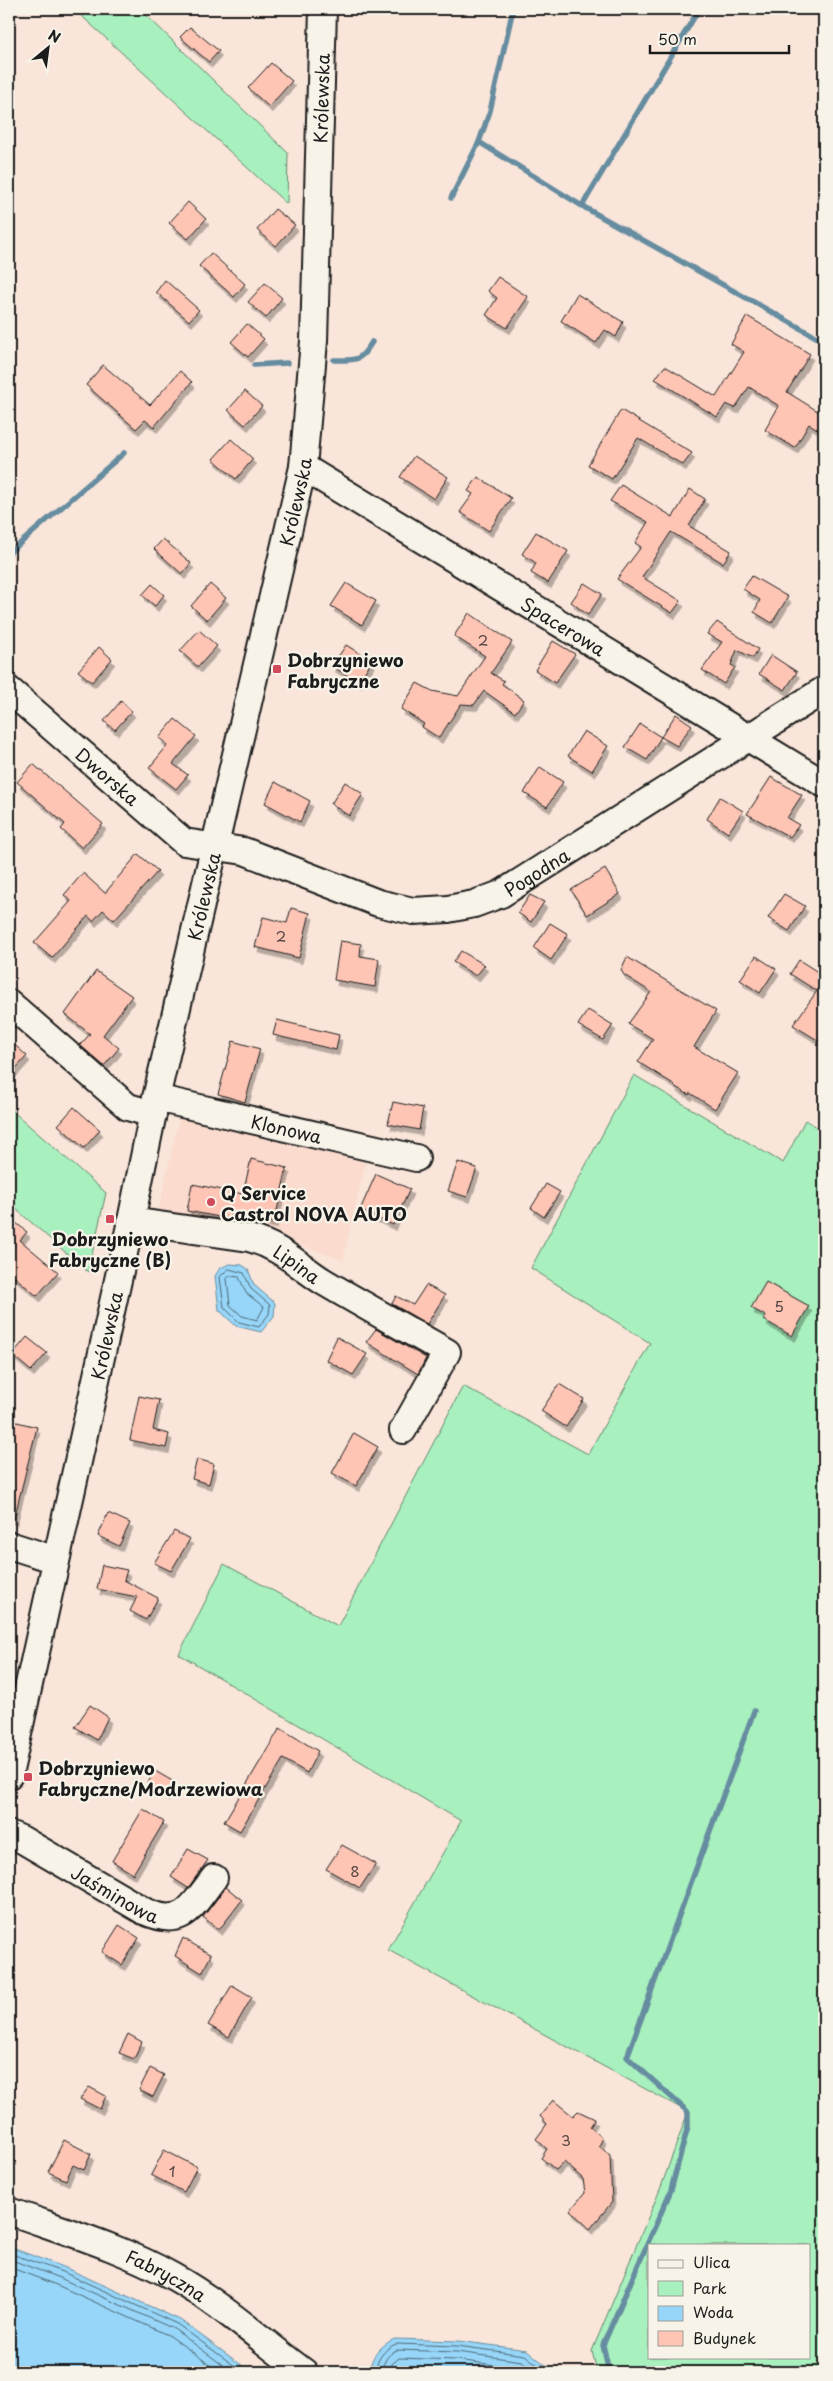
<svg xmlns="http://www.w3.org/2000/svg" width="833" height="2381" font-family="'Playpen Sans',sans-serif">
<defs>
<filter id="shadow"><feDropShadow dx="3" dy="5.5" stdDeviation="0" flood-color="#0004"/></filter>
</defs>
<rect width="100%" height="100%" fill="#f9e5d9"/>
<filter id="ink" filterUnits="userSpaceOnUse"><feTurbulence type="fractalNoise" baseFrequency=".02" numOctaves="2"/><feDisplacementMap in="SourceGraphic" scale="10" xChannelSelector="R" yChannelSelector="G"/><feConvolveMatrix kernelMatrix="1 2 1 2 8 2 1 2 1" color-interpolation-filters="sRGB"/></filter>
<g filter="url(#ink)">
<path fill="#fadbce" d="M181,1110L367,1155L343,1260L282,1239L157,1217Z"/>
<path fill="#a8f0be" stroke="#62866d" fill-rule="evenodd" d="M74,9H140L288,153L287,204Z
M634,1075L783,1163L805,1120L824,1131V2372H597L592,2351L661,2187L688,2112L388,1950L461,1821L179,1654L224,1564L338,1626L463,1386L588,1454L650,1343L531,1268ZM649,2245H809V2357H649Z
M9,1108L106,1193L88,1272L9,1203Z"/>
<path fill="#97d6f8" stroke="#668ca0" d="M230,1264L242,1265L248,1269L254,1285L275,1303L274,1316L261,1332L236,1326L219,1310L215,1276L220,1268Z
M9,2247L66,2268L180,2320L251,2372H9Z
M395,2339L458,2341L527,2350L554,2372H370C369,2358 382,2344 395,2339Z"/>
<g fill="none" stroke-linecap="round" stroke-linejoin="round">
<path stroke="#4d6674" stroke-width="1" d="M229,1269L244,1273L251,1289L270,1305L269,1314L259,1327L239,1322L224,1307L220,1277Z
M230,1276L239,1277L246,1293L264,1307L257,1320L242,1316L230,1305L227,1279Z
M9,2253L65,2273L177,2324L243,2372
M9,2259L62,2279L174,2329L232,2372
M9,2267L59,2286L170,2336L220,2372
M375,2372C376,2360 385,2348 396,2344L457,2346L525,2355L546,2372
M381,2372C383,2363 388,2353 397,2350L457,2352L522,2361L536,2372
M389,2372L392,2364L399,2358L456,2360L519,2368L525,2372"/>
<path stroke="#668ca0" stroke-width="5.5" d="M479,142L582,206L818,338
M451,198L479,142L490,111L513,9
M582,206L699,9
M334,360C356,360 360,362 372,342
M254,365L287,363
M9,553L124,453
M609,2372L603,2345L671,2190L688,2126V2112L627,2057L754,1711"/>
</g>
<path fill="#fec5b5" stroke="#1c1c1c" filter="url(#shadow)" d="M190,27L219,51L209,62L180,37Z
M271,63L292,81L269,107L248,88Z
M188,202L206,219L188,239L169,223Z
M275,209L295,225L276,246L257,230Z
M211,253L245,284L234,297L199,266Z
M498,277L528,297L507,328L486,315L497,298L488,291Z
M165,280L199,310L189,321L156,292Z
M265,283L282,298L266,318L248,302Z
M577,294L623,322L616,337L605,330L596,343L561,321Z
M747,316L810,354L787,392L824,415V433L809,424L795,448L765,430L779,406L749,387L735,408L726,404L717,417L655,379L665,366L716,397L744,352L731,344Z
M247,324L264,339L248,357L231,342Z
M103,365L150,405L180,371L192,382L154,427L145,420L136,429L86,385Z
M245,391L262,406L245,425L228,410Z
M621,410L692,453L683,465L638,438L612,479L588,465Z
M231,439L253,459L236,479L213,459Z
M414,456L448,477L434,499L400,477Z
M478,477L511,498L489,531L460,512L473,494L468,491Z
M621,485L673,517L690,489L705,499L689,526L731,551L723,563L671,532L642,577L681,601L672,613L617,579L641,547L635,543L648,522L610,501Z
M536,532L568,551L548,583L531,573L536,563L522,554Z
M163,539L191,563L182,574L154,549Z
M752,576L788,597L772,623L754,612L760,600L743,589Z
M346,583L376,601L362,625L331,606Z
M584,583L602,594L588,615L571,602Z
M152,584L164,595L155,606L142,595Z
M210,584L226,598L207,620L191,606Z
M469,613L512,642L491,673L504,681L502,684L524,700L515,713L484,691L474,705L461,704L439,738L422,727L424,724L401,709L417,683L432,691L458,696L485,656L454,636Z
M717,622L758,649L753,658L737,650L731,665L735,667L724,684L702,670L722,642L707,634Z
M199,630L217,646L198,667L180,651Z
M553,641L575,654L555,683L535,670Z
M346,645L372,661L358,682L332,666Z
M99,647L112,659L92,682L78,671Z
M771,655L797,672L785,690L759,674Z
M121,701L132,711L115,730L104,721Z
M676,714L692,725L677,746L661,737Z
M175,719L196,736L173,764L188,775L176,789L149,768L168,745L159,738Z
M640,724L661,737L647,760L625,747Z
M584,731L608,746L592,771L568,756Z
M33,764L103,824L82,848L61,829L65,824L17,782Z
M540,767L563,782L547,807L524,793Z
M771,777L802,795L787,818L799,825L790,837L747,814Z
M275,782L310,801L300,822L265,803Z
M345,782L363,794L349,816L331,804Z
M720,797L743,811L728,833L707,819Z
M138,854L158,871L114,920L103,910L93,921L88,916L52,958L34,943L71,901L64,895L83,873L105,893Z
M605,869L620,894L587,915L571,890Z
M784,894L805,906L789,931L768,918Z
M530,895L544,902L531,922L518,913Z
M291,908L310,913L299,958L255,947L263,917L287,923Z
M550,923L568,934L551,960L534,948Z
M340,941L361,944L360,956L379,959L375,987L334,980Z
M461,951L485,965L476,976L453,962Z
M756,956L776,969L760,993L740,980Z
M627,957L716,1011L694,1047L738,1073L715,1109L690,1093L689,1095L674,1086L675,1085L638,1062L653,1039L628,1024L651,992L624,975L621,970Z
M799,960L824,976V1044L793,1025L817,991L790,974Z
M96,971L132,996L103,1035L119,1048L104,1066L80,1045L90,1034L65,1014Z
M588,1010L613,1025L603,1040L578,1025Z
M277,1020L339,1035L336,1050L273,1035Z
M9,1040L27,1056L9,1076Z
M233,1041L260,1049L245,1102L218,1094Z
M393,1102L423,1108L419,1130L388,1124Z
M74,1107L100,1130L84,1148L58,1125Z
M251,1159L287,1168L274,1223L231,1212L230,1219L187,1211L192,1184L243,1194Z
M458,1162L477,1168L467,1197L448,1191Z
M376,1174L410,1189L393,1225L360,1210Z
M546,1184L560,1192L544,1217L531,1208Z
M9,1217L27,1232L20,1240L58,1272L37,1296L9,1272Z
M766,1282L809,1306L792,1336L764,1320L766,1316L751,1308Z
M426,1285L445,1295L427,1324L392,1304L396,1296L413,1305Z
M376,1329L426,1358L418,1374L366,1342Z
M27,1337L47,1353L31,1371L12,1355Z
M337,1337L367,1354L353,1375L326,1360Z
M559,1384L584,1399L566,1427L541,1411Z
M139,1396L159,1400L153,1430L169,1434L166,1448L130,1440Z
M9,1420L37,1427L14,1519L9,1518Z
M354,1433L378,1447L356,1486L332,1473Z
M197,1459L214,1464L209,1484L192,1479Z
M108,1513L130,1523L119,1546L98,1536Z
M174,1531L190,1539L171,1571L154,1563Z
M102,1565L127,1570L124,1580L158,1598L146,1620L130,1611L137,1597L97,1589Z
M90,1705L108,1717L97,1740L75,1727Z
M280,1728L318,1751L307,1773L283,1759L240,1831L224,1822Z
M155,1771L174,1782L166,1796L147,1784Z
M143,1809L164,1822L133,1874L112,1861Z
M342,1845L376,1864L360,1888L326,1869Z
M188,1849L208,1860L188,1888L171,1877Z
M226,1887L242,1900L219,1930L203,1917Z
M119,1925L139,1938L122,1965L102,1952Z
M183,1938L211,1955L202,1973L175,1956Z
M232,1985L252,1997L229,2037L208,2025Z
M128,2034L142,2042L134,2059L119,2053Z
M150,2068L164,2075L153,2097L139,2090Z
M89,2087L106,2096L100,2109L80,2099Z
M553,2100L573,2116L578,2111L595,2119L590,2127L603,2138L599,2146L610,2155L612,2202L590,2229L570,2210L585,2193L583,2179L564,2162L556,2170L541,2158L547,2149L536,2139L547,2124L540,2116Z
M64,2140L91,2154L84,2170L73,2165L66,2180L48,2172Z
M164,2150L197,2167L184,2192L151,2175Z"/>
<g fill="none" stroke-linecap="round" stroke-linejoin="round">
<g stroke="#1c1c1c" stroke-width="30">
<g id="minor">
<path id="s1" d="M303,467L824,784"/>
<path id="s2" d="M9,690L184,842L244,851L378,903L413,911L448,909L474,904L501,894L824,690"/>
<path d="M9,1003L128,1107L153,1114"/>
<path id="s3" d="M156,1098L416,1158"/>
<path id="s4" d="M131,1221L249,1238C282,1247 297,1265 324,1282C365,1306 406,1329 447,1352L403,1430"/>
<path d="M9,1545L56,1560"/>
<path id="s5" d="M9,1775L131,1221L156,1098L303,467L314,341L323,9"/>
<path id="s6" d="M9,1834L21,1839L144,1911C184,1929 191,1907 214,1878"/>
<path id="s7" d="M9,2211C64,2231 120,2247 172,2276C219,2302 261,2340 304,2372"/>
</g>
</g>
<use href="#minor" stroke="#f7f3e8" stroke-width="26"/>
</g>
</g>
<g fill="#d1495b" stroke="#f7f3e8" stroke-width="2">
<rect x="272" y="664" width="10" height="10" rx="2.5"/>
<circle cx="211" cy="1202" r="5"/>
<rect x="105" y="1214" width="10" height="10" rx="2.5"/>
<rect x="23" y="1772" width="10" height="10" rx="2.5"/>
</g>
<g text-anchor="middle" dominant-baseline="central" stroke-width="4.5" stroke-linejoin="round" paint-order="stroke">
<g font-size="15" fill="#544642">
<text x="483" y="639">2</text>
<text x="281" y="935">2</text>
<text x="779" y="1305">5</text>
<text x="355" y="1870">8</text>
<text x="566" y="2139">3</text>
<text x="172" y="2170">1</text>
</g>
<g font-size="18" fill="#1c1c1c" stroke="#f7f3e8">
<text stroke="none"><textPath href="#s5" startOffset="1710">Królewska</textPath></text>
<text stroke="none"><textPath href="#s5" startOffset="1305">Królewska</textPath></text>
<text stroke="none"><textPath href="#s1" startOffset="305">Spacerowa</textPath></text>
<text stroke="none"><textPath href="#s2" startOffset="131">Dworska</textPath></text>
<text stroke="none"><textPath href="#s2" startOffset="604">Pogodna</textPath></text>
<text stroke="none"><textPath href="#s5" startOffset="900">Królewska</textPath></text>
<text stroke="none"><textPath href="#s3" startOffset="134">Klonowa</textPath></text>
<text stroke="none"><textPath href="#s4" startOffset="174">Lipina</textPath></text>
<text stroke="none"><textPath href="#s5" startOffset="450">Królewska</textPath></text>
<text stroke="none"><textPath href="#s6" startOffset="122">Jaśminowa</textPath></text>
<text stroke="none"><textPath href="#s7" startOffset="170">Fabryczna</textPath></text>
</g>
<g font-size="18" font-weight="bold" fill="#1c1c1c" stroke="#f7f3e8" text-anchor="start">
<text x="287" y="659">Dobrzyniewo<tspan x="287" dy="21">Fabryczne</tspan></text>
<text x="221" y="1192">Q Service<tspan x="221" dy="21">Castrol NOVA AUTO</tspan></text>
<text x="110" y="1238" text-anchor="middle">Dobrzyniewo<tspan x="110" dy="21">Fabryczne (B)</tspan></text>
<text x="38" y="1767">Dobrzyniewo<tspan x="38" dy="21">Fabryczne/Modrzewiowa</tspan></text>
</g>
</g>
<rect width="833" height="2381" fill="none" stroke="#f7f3e8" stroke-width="30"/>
<rect x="15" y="15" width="803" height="2351" fill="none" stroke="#1c1c1c" stroke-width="2" filter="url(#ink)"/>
<rect x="648" y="2244" width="162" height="115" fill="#f7f3e8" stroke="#9f9d96"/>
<rect x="658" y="2260" width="25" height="8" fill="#f7f3e8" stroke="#9f9d96"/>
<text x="693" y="2268" font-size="15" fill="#1c1c1c">Ulica</text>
<rect x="658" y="2281" width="25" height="15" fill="#a8f0be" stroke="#9f9d96"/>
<text x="693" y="2294" font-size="15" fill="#1c1c1c">Park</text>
<rect x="658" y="2306" width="25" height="15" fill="#97d6f8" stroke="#9f9d96"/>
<text x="693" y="2318" font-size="15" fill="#1c1c1c">Woda</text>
<rect x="658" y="2331" width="25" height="15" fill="#fec5b5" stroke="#9f9d96"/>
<text x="693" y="2344" font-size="15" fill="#1c1c1c">Budynek</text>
<g transform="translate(48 48) rotate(29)" stroke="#f7f3e8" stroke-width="4" paint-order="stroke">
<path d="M0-4L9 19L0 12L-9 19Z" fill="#1c1c1c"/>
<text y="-8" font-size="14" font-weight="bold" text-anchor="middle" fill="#1c1c1c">N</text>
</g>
<path d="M650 45v8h139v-8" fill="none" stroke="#1c1c1c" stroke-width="2.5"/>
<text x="658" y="45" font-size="15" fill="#1c1c1c" stroke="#f7f3e8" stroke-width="4" paint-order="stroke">50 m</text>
</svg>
